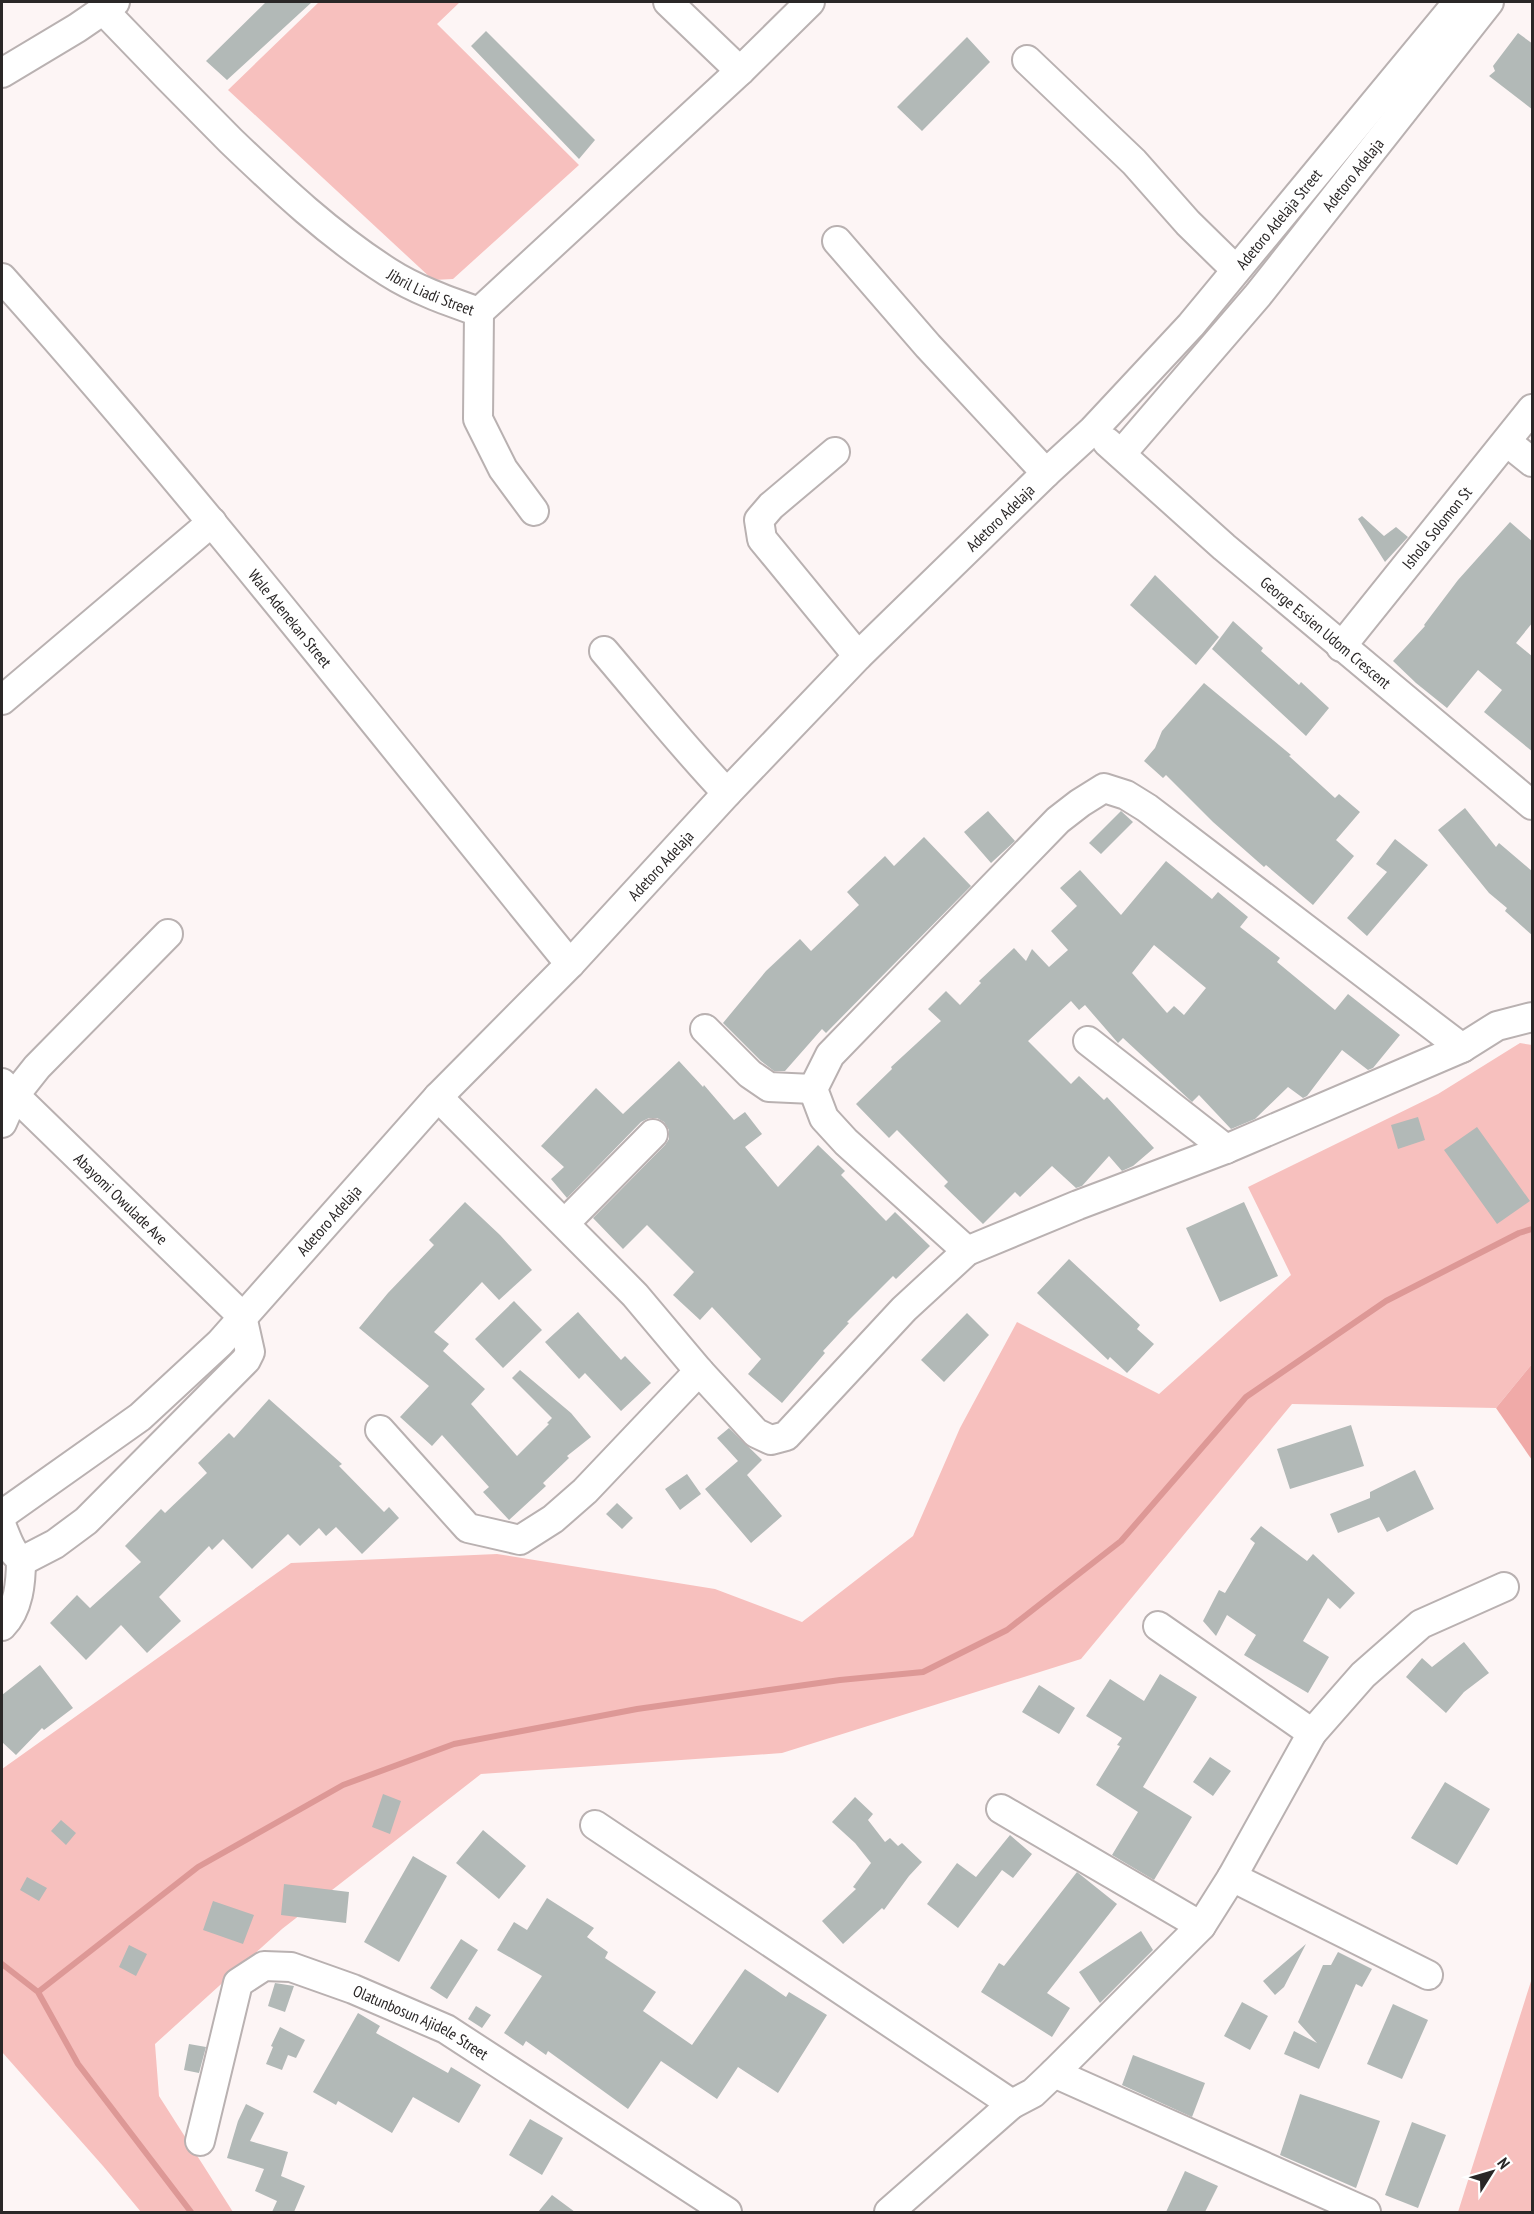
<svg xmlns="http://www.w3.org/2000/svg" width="1534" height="2214" font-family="'PT Sans Narrow',sans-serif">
<rect width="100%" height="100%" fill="#fdf5f5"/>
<path fill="#f7c0be" d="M319,2H460L437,24L579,165L453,279L433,280L228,90Z
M1520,1043L1532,1045V1364L1496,1408L1292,1404L1081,1659L782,1753L481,1774L282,1929L155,2044L159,2096L233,2212H141L103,2166L2,2052V1769L291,1563L497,1554L715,1589L802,1622L913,1536L960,1428L1017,1322L1159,1394L1291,1275L1248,1187L1438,1094Z
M1532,1978V2212H1458Z"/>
<path fill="#f0aaa8" d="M1532,1364V1460L1496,1408Z"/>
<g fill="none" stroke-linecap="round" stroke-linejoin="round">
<path stroke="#dd9896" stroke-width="6" d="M2,1964L38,1992
M191,2212L78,2064L38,1992L198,1867L343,1785L454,1744L637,1709L840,1680L923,1672L1007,1630L1121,1541L1246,1397L1386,1301L1519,1233L1532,1229"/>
</g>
<path fill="#b2b9b7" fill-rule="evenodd" d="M266,2H312L227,80L206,61Z
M486,31L595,140L579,159L471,46Z
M1518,33L1533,44V110L1489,76L1495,71L1493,66Z
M967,37L990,62L922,131L897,107Z
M1362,516L1384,536L1396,527L1408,537L1385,562L1358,519Z
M1510,522L1533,542V622L1516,643L1533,657V752L1484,712L1502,690L1478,670L1447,708L1416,683L1393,661L1425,626L1424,625L1458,580Z
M1155,575L1219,637L1196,665L1130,605Z
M1233,621L1263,648L1261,651L1299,685L1301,682L1329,708L1306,736L1212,649Z
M1204,683L1291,755L1289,756L1335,798L1339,794L1360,812L1336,840L1354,856L1313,905L1266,865L1264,867L1213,822L1166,775L1163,778L1144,761L1155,748L1162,731Z
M1465,808L1496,847L1499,843L1533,872V936L1505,911L1507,908L1489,893L1438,830Z
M988,811L1015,841L991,863L964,832Z
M1121,811L1133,822L1101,854L1089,843Z
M924,837L971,886L826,1033L822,1029L785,1071H774L761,1061L723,1023L766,971L800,939L811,951L859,905L847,892L885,856L894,866Z
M1395,839L1428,865L1367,936L1347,918L1387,872L1376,864Z
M1166,861L1212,899L1218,892L1248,917L1240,927L1280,958L1277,962L1335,1010L1348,994L1400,1035L1373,1068L1368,1070L1342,1050L1307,1096L1303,1098L1288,1087L1255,1119L1231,1129L1199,1095L1192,1102L1123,1038L1118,1043L1085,1005L1079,1010L1071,1001L1028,1041L1071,1084L1079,1076L1104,1100L1107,1097L1154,1148L1133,1166L1122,1171L1109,1156L1082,1186L1076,1188L1052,1166L1020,1197L1015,1192L983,1224L944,1186L948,1182L897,1130L889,1138L856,1104L892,1069L891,1067L941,1021L928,1009L946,991L960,1005L981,983L979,981L1014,948L1026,961L1032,949L1049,967L1068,950L1051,931L1077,906L1060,888L1080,870L1121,915ZM1154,945L1206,988L1184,1015L1174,1006L1167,1013L1132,973Z
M679,1061L703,1087L704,1085L734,1120L745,1112L762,1134L745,1147L778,1187L818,1145L845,1171L841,1175L886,1221L895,1212L930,1246L896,1279L893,1276L847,1322L849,1323L823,1351L825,1353L782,1403L748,1374L761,1359L712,1307L700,1320L673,1295L694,1272L647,1225L623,1249L593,1218L665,1145L669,1139V1130L664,1122L657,1118H649L641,1122L567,1198L551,1179L564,1167L541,1146L596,1088L623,1114Z
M1418,1117L1425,1140L1398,1149L1391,1125Z
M1477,1127L1530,1201L1497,1224L1444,1150Z
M465,1202L500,1235L532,1270L499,1300L482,1282L434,1332L449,1344L443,1351L485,1389L471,1404L517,1456L549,1424L547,1423L552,1418L512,1378L520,1370L571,1413L591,1437L567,1456L569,1458L543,1483L546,1486L509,1520L483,1492L489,1487L442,1435L432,1446L400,1417L429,1386L359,1328L388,1293L434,1245L429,1240Z
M1244,1202L1278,1276L1220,1302L1186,1228Z
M1069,1259L1140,1325L1137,1329L1154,1344L1127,1373L1110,1357L1108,1360L1037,1293Z
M514,1301L542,1330L503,1368L475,1339Z
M578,1312L621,1360L625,1356L651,1383L621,1411L585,1373L579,1379L545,1342Z
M967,1313L989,1335L944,1382L921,1360Z
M269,1399L342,1464L339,1466L384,1512L389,1507L399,1518L362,1554L336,1527L326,1536L319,1528L300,1546L288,1534L252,1569L223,1539L212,1550L209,1546L159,1597L181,1621L147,1653L121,1625L86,1660L50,1623L77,1595L90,1608L141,1562L125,1546L161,1509L165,1513L207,1473L198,1463L229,1433L234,1438Z
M1351,1425L1364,1466L1290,1489L1277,1449Z
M729,1428L762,1460L747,1475L782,1516L751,1543L705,1489L738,1461L717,1438Z
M1415,1470L1434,1509L1387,1532L1379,1517L1338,1533L1330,1514L1370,1498V1492Z
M687,1474L701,1494L680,1510L665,1489Z
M617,1503L633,1518L622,1529L606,1514Z
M1261,1526L1307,1561L1313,1554L1355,1593L1340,1609L1328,1598L1303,1641L1329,1657L1308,1693L1244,1655L1256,1635L1227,1615L1216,1636L1203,1621L1219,1590L1225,1593L1255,1543L1250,1539Z
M1464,1642L1489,1673L1464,1692L1446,1713L1406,1677L1422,1658L1432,1667Z
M40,1665L73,1708L44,1730L42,1728L16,1755L2,1742V1695Z
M1160,1674L1197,1697L1143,1787L1192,1817L1154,1880L1112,1855L1138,1812L1096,1785L1120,1746L1117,1745L1122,1738L1086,1716L1110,1679L1144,1701Z
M1039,1685L1075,1708L1059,1734L1022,1712Z
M1210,1757L1231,1771L1213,1796L1193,1782Z
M1445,1782L1490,1809L1457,1865L1411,1838Z
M383,1794L401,1801L390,1834L372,1827Z
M855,1797L873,1814L868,1820L885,1842L890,1838L898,1846L902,1843L922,1862L909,1876L884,1910L882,1908L843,1944L822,1921L856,1889L853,1887L871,1863L855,1843L832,1822Z
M61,1820L76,1833L66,1845L51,1831Z
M483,1830L526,1866L499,1899L456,1863Z
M1010,1835L1032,1854L1013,1878L1002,1870L958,1928L927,1904L957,1863L976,1877Z
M413,1856L447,1876L399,1962L364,1942Z
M1077,1872L1117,1904L1047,1993L1070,2008L1052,2037L981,1992L999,1963L1004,1966Z
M27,1877L47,1888L39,1901L20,1890Z
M284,1884L349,1892L346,1923L281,1915Z
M547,1898L594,1928L587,1937L608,1952L605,1958L656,1992L643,2011L692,2045L745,1969L786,1997L789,1992L827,2015L778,2093L738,2067L717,2099L661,2061L628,2109L548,2051L546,2055L526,2041L523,2046L504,2033L542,1976L497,1950L514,1922L527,1930Z
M213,1901L254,1915L243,1944L203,1930Z
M1141,1931L1153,1950L1100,2003L1079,1972Z
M461,1939L478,1950L447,1999L430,1988Z
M1306,1944L1284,1987L1275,1995L1263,1981Z
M129,1945L147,1954L136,1976L119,1967Z
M1338,1952L1372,1969L1362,1987L1356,1984L1319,2069L1284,2054L1294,2031L1317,2043L1298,2022L1323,1965H1331Z
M275,1983L294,1986L285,2012L268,2006Z
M1242,2002L1268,2016L1250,2050L1224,2036Z
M1393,2004L1428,2020L1402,2079L1367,2064Z
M476,2006L491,2015L482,2028L468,2019Z
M358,2013L380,2026L376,2033L448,2073L451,2067L481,2085L459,2123L413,2097L392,2133L338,2101L336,2105L313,2092Z
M280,2027L305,2040L296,2058L288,2055L282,2070L266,2064L273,2047L271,2046Z
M189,2044L206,2047L199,2073L184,2070Z
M1133,2055L1205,2083L1192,2117L1122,2085Z
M1300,2094L1380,2121L1356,2188L1280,2155Z
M246,2104L264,2113L250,2141L288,2152L281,2176L305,2186L294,2212H272L277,2201L255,2191L264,2169L227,2158L238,2121Z
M530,2119L563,2138L542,2175L509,2155Z
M1412,2122L1446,2135L1418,2208L1385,2195Z
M1185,2171L1218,2186L1205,2212H1166Z
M552,2195L575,2212H538Z"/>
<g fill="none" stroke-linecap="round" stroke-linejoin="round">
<g stroke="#b9b1b1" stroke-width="32">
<g id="minor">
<path d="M668,2L740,71"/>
<path id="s1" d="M104,11C146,55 188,98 231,141C280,188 330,235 388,272C416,290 448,301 479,312L740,71L810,2"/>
<path d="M1027,60L1134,162L1188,223L1235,269"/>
<path d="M2,73L77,28L115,2"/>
<path d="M837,241L928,346L1046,473"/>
<path id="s2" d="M2,278C200,499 382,734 570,964"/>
<path d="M479,312L478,419L503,469L534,511"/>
<path id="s3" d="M1107,442L1224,547L1532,805"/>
<path d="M1507,442L1532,462"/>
<path d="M835,452L771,506L759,520L762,539L858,656"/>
<path id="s4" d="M1121,454L1258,295L1489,2"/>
<path id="s5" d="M1341,647L1532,409"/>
<path d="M604,651C645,699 684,748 727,793"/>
<path d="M2,700L212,522"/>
<path d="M705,1029L750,1074L769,1087L813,1089"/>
<path d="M1088,1041L1226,1149"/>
<path id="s6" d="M2,1083L242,1316"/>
<path d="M438,1097L635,1295L699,1371L756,1433L771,1440L786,1436L904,1309L967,1251L1078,1205L1226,1149L1462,1048"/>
<path d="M2,1123L14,1096L37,1067L168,934"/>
<path d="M565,1223L653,1134"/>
<path d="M967,1251L846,1142L824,1118L813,1089L830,1055L1058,820L1080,803L1104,788L1126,795L1147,808L1462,1048L1497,1026L1532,1017"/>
<path d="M380,1430L468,1528L520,1540L553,1519L585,1491L699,1371"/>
<path id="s7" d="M2,1519L3,1514L140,1417L220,1343L438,1097L570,964L727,793L858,656L1046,473L1093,430L1191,325L1458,2"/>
<path d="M2,1527C7,1538 12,1559 26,1559L55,1544L86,1521L246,1360L250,1352L242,1316"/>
<path d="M2,1626C19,1609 21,1582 21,1559"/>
<path d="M1158,1626L1312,1733"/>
<path d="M1001,1809L1201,1926"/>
<path d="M595,1825L1012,2104"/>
<path d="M1232,1877L1428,1975"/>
<path d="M1054,2073L1366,2212"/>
<path id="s8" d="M200,2141L238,1983L264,1966L291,1967L353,1989L446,2029L727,2212"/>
<path d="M889,2212L1012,2104L1033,2093L1054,2073L1201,1926L1232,1877L1312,1733L1363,1675L1421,1624L1504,1587"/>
</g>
</g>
<use href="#minor" stroke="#fff" stroke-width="28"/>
</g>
<g text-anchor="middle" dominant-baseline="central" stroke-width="4.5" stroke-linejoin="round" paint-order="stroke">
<g font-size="16" fill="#2a2727" stroke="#fff">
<text stroke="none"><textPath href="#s4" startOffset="363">Adetoro Adelaja</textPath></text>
<text stroke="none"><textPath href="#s7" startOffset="1827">Adetoro Adelaja Street</textPath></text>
<text stroke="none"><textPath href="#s1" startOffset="434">Jibril Liadi Street</textPath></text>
<text stroke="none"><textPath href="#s7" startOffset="1418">Adetoro Adelaja</textPath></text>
<text stroke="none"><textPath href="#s5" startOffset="153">Ishola Solomon St</textPath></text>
<text stroke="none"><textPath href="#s2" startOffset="446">Wale Adenekan Street</textPath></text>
<text stroke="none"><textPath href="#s3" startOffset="290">George Essien Udom Crescent</textPath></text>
<text stroke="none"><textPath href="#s7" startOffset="932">Adetoro Adelaja</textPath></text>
<text stroke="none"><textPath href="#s6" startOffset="166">Abayomi Owulade Ave</textPath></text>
<text stroke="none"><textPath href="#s7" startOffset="446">Adetoro Adelaja</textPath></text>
<text stroke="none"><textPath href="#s8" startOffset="362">Olatunbosun Ajidele Street</textPath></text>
</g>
</g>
<rect width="1534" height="2214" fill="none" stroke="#2a2727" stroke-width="6"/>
<g transform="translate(1492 2172) rotate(53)" stroke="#ffffff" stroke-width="4.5" paint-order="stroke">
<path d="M0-4.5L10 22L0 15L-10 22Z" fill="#2a2727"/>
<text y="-9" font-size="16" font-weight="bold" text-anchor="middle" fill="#2a2727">N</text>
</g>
</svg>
